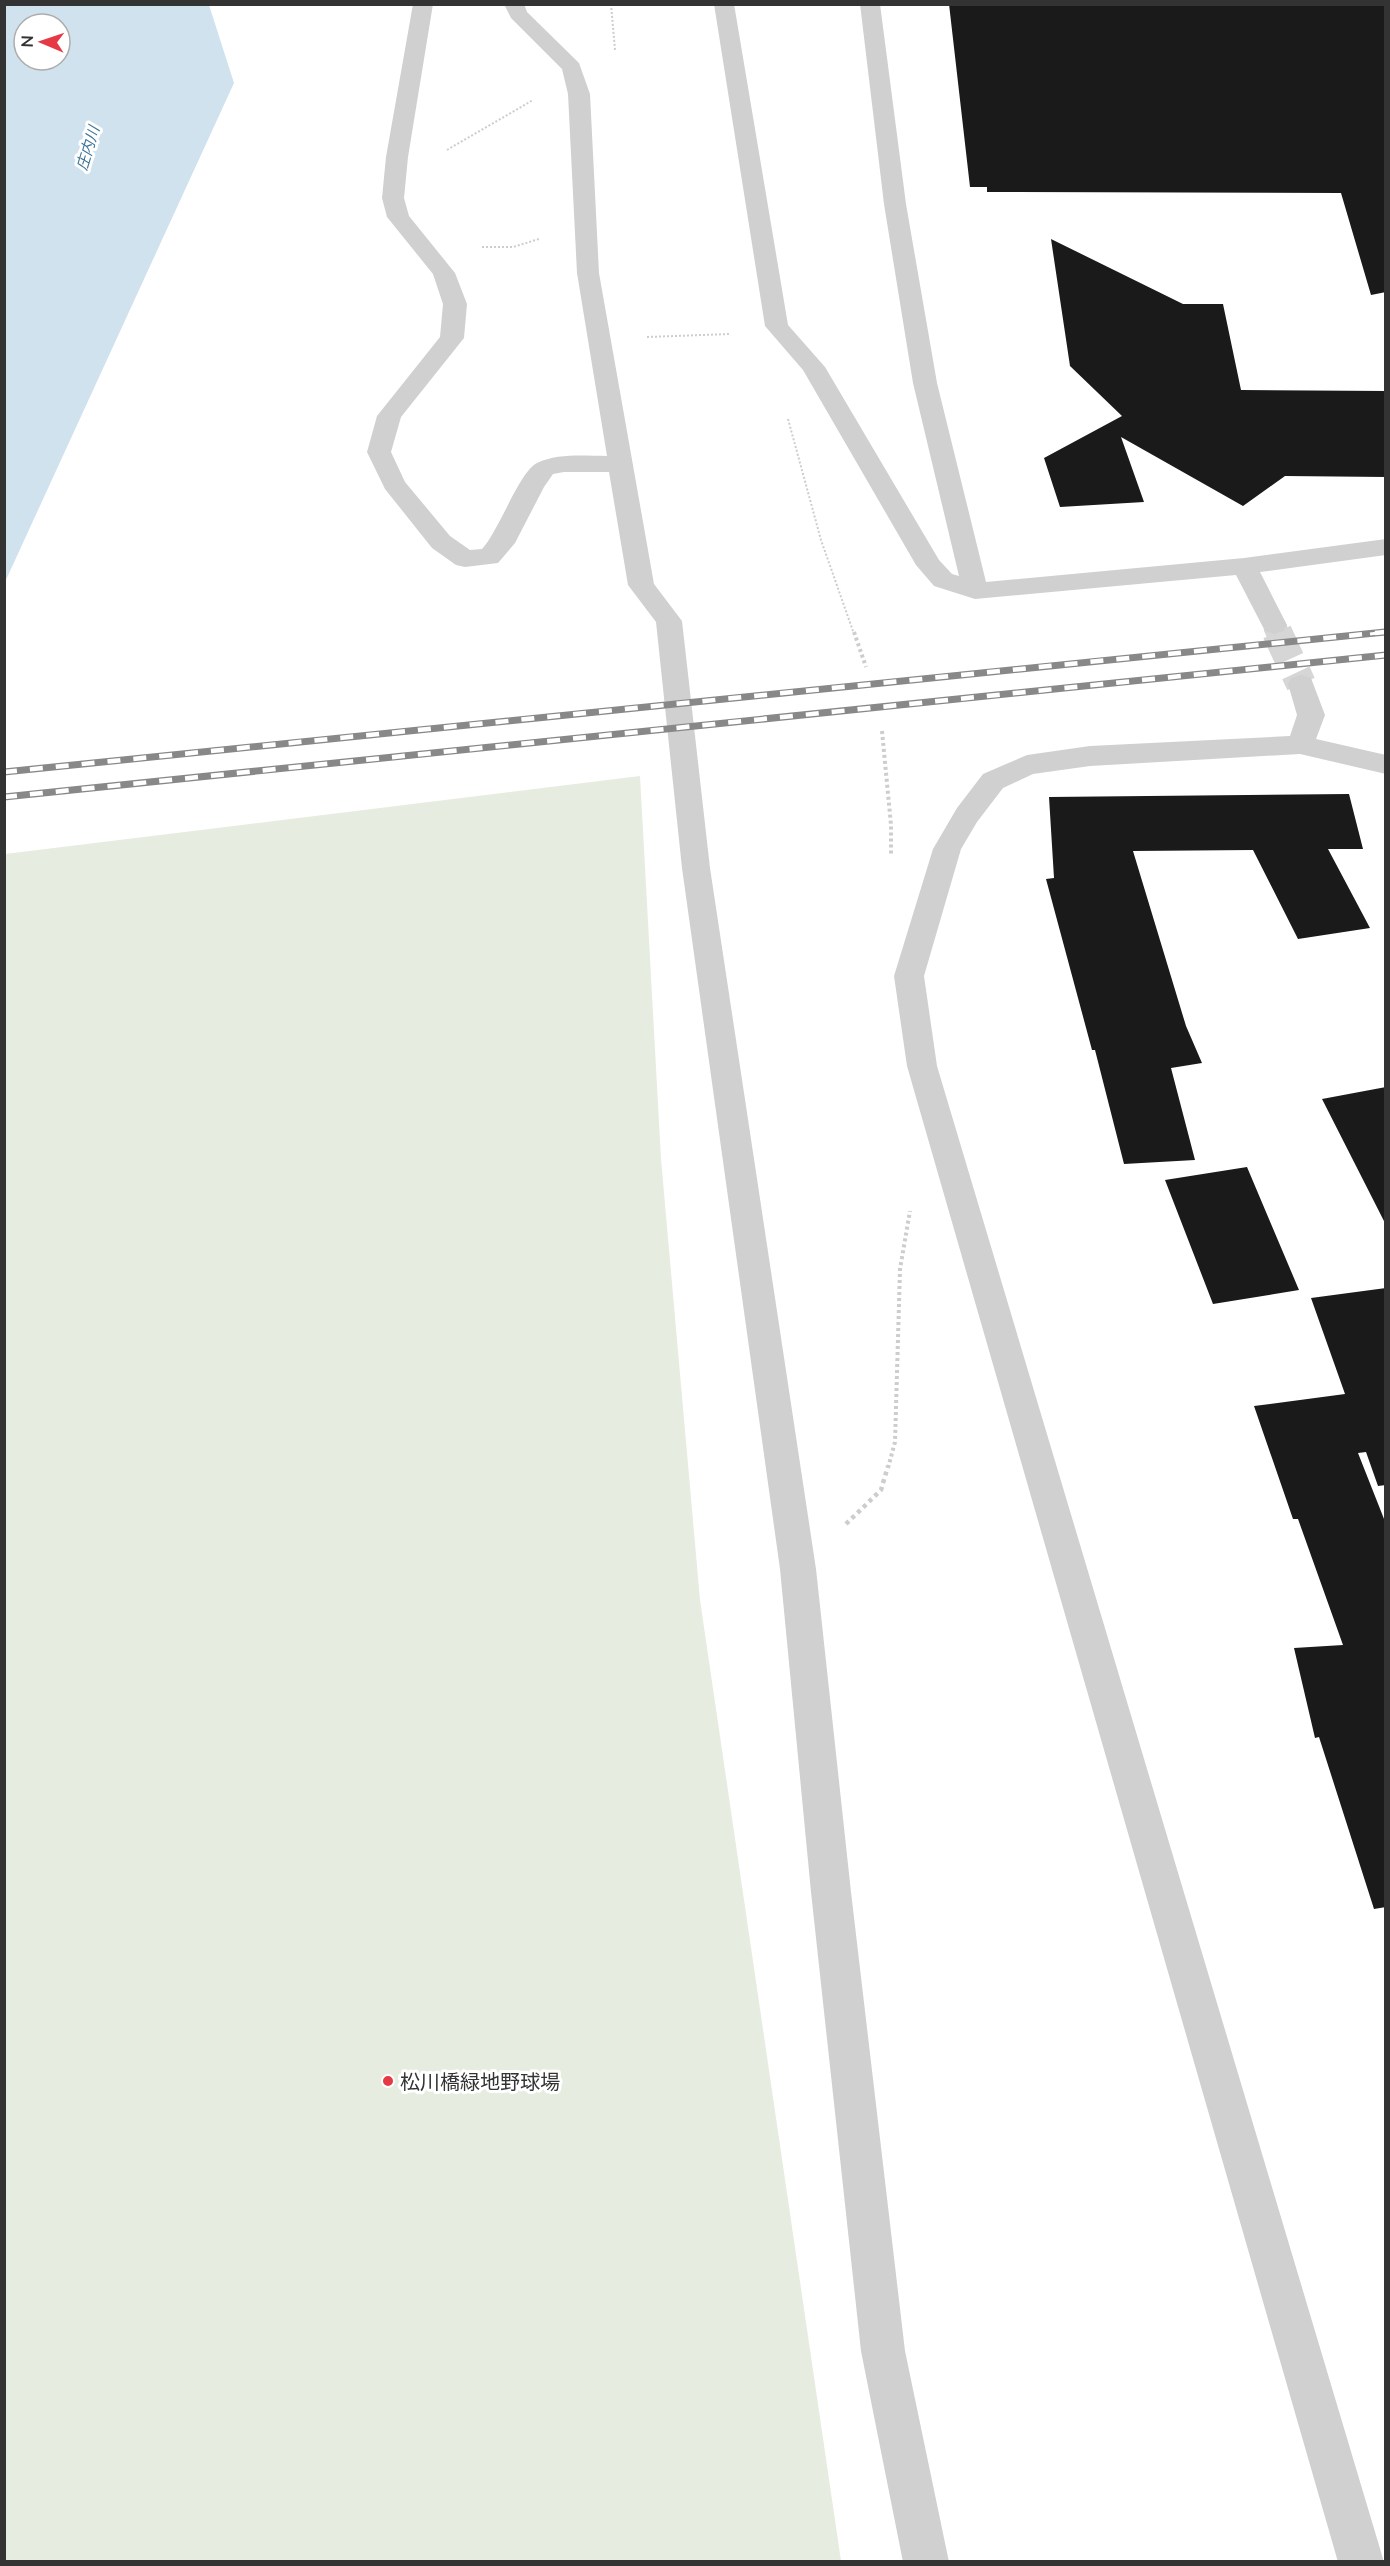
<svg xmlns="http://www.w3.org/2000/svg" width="1390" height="2566" font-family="Lato,'Noto Sans JP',sans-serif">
<rect width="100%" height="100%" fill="#fff"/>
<path fill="#e6ecdf" d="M640,776L661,1159L700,1600L841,2561H5V854Z"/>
<path fill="#cfe2ee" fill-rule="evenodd" d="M5,4L209,5L234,83L5,582ZM24,24H60V60H24Z"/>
<path fill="#1a1a1a" d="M949,4H1386V292L1371,295L1341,193L987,192V187H970Z
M1051,239L1183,304H1223L1241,390L1386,391V477L1285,476L1243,506L1121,437L1144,502L1060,507L1044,458L1122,416L1070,366Z
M1349,794L1363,849H1328L1370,928L1298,939L1253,850L1133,851L1186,1026L1202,1063L1171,1068L1195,1160L1124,1164L1095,1050H1092L1046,879L1054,878L1049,797Z
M1386,1087V1225L1322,1099Z
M1247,1167L1299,1290L1213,1304L1165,1180Z
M1386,1288V1485L1378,1486L1366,1452L1358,1453L1386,1524V1907L1374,1909L1319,1737L1315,1738L1294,1648L1343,1645L1298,1519H1293L1254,1406L1345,1394L1311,1298Z"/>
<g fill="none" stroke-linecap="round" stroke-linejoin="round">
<path stroke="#d6d6d6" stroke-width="23" stroke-dasharray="23 11" stroke-linecap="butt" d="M1274,625L1278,634"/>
<path stroke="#d6d6d6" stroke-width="30" stroke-dasharray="30 15" stroke-linecap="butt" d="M1277,632L1301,684"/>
<path stroke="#cdcdcd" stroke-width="2" stroke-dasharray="2 2" stroke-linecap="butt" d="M611,4L615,50
M447,150L533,100
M482,247H513L539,239
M647,337L730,334
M788,419L821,540L854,634"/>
<path stroke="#cdcdcd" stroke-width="4" stroke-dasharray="3 3" stroke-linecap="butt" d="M854,632L866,667
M882,731L891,825V856
M888,1468L895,1442L900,1269L910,1211"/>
<path stroke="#cdcdcd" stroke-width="4.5" stroke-dasharray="4 4" stroke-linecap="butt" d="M846,1524L881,1490L888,1466"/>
<path fill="#d0d0d0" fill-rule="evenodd" d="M413,4H433L408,157L404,198L409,216L455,273L467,304L464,338L401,417L391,452L405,482L450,536L470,550L482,549C499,531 519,472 537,463C558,453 585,456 607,456L577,273L568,94L562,69L511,18L504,4H524L527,12L579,63L590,94L599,273L654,584L682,621L710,868L816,1569L851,1892L905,2351L949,2562H903L861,2351L811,1892L780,1569L682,868L656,622L628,585L609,472H564L553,474L544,487L515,543L498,563L465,567L456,565L432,548L385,489L367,452L377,416L440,337L443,304L433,274L387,217L382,198L386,157Z
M714,4H734L788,325L825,367L939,560L952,574L959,576L913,383L884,204L860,4H880L906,204L937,383L986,582L1244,558L1386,539V555L1260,572L1287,625L1283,631L1274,634L1265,631L1236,575L975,599L934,586L916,565L803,370L765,326Z
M1301,675L1311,678L1325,715L1316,739L1386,755V774L1300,754L1090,766L1033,774L1003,788L977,822L961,849L924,976L937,1066L1384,2562H1338L907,1066L894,976L933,849L957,808L983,774L1027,755L1090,746L1290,736L1297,715L1288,684L1291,678Z"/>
<g stroke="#888" stroke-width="4.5">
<path id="rail-far1" d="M1370,634L1386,632"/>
</g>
<g stroke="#888" stroke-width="7">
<path id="rail" d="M4,772L1385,632
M4,797L1386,655"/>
</g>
<use href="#rail-far1" stroke="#fff" stroke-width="3" stroke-dasharray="10" stroke-linecap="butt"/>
<use href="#rail" stroke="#fff" stroke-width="4.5" stroke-dasharray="13" stroke-linecap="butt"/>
</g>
<circle fill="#e63946" stroke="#fff" stroke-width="2" cx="388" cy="2081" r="6"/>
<g text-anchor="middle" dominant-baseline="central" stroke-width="6" stroke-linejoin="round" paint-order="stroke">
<g font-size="15" font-style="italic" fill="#3f7597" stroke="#fff">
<text transform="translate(87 148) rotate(-73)">庄内川</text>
</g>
<g font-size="20" fill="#333" stroke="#fff" text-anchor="start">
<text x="400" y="2081">松川橋緑地野球場</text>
</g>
</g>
<rect width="1390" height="2566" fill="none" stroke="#333333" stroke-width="12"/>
<g transform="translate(42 42) rotate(272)"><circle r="28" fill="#ffffff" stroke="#adadad" stroke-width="1.5"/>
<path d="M0-4.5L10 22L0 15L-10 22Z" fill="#e63946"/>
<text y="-9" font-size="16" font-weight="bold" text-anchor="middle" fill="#333333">N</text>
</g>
</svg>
